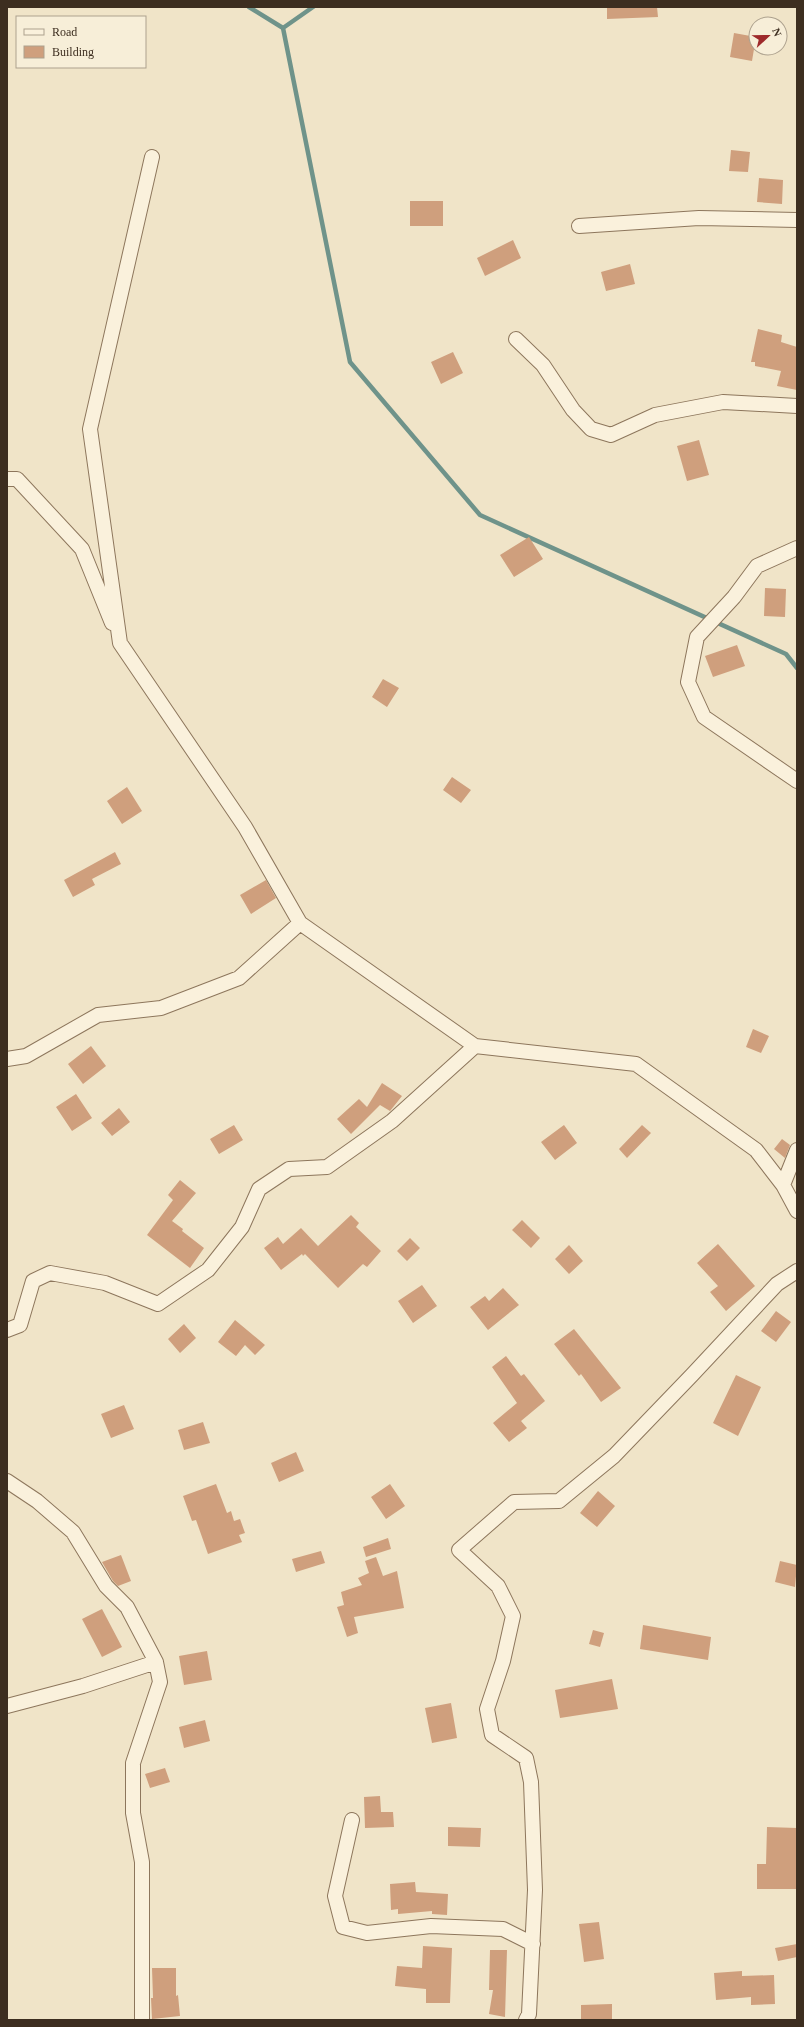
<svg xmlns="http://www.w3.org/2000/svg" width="804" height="2027" font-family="Georgia,serif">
<rect width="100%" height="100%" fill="#f0e4c8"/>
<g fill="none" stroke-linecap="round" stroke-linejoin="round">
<path stroke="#6f938a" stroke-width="4.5" d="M249,7L283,28L350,362L480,515L786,654L797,668
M283,28L313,7"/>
</g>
<path fill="#cf9f7d" d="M607,7H657L658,17L607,19Z
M734,33L756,37L752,61L730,57Z
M731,150L750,152L748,172L729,171Z
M759,178L783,180L782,204L757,202Z
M410,201H443V226H410Z
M513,240L521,258L485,276L477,258Z
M630,264L635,284L606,291L601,272Z
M758,329L782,335L781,342L797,347V390L777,386L781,371L755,366V362H751Z
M453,352L463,373L441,384L431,362Z
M699,440L709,475L687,481L677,446Z
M529,537L543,559L514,577L500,555Z
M765,588L786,589L785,617L764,616Z
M737,645L745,666L713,677L705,656Z
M383,679L399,688L387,707L372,697Z
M452,777L471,790L461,803L443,790Z
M127,787L142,811L122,824L107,801Z
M115,852L121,864L92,879L95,885L73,897L64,880Z
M266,880L276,898L251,914L240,895Z
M753,1029L769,1036L761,1053L746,1047Z
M91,1046L106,1066L83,1084L68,1064Z
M382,1083L402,1096L390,1111L380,1105L351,1134L337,1119L359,1099L367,1107Z
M76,1094L92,1118L72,1131L56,1107Z
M119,1108L130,1122L112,1136L101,1123Z
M234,1125L243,1140L219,1154L210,1139Z
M564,1125L577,1143L555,1160L541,1142Z
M642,1125L651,1133L627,1158L619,1149Z
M782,1139L790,1145L785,1158L774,1149Z
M180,1180L196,1193L172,1221L183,1229L182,1231L204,1248L190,1268L147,1235L173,1200L168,1195Z
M351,1215L359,1223L356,1227L381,1251L367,1267L363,1264L338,1288L305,1254L303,1256L302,1254L281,1270L264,1248L278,1237L283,1244L301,1228L318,1246Z
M522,1220L540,1238L531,1248L512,1230Z
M410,1238L420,1248L407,1261L397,1251Z
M718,1244L755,1286L726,1311L710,1292L718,1286L697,1263Z
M569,1245L583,1261L569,1274L555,1259Z
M422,1285L437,1306L413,1323L398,1301Z
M503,1288L519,1305L488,1330L470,1307L485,1296L489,1301Z
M776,1311L791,1322L776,1342L761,1331Z
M235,1320L265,1345L255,1355L245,1345L236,1356L218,1342Z
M184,1324L196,1338L180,1353L168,1339Z
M574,1329L621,1388L601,1402L581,1374L579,1376L554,1344Z
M506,1356L521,1376L524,1374L545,1401L521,1421L527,1428L509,1442L493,1423L517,1403L492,1367Z
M736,1375L761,1387L738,1436L713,1423Z
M124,1405L134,1429L111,1438L101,1414Z
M203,1422L210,1443L184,1450L178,1430Z
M296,1452L304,1471L279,1482L271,1463Z
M216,1484L227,1513L231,1511L234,1521L240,1519L245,1533L239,1535L242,1542L208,1554L196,1520L192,1521L183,1496Z
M390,1484L405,1506L386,1519L371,1497Z
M598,1491L615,1506L597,1527L580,1513Z
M388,1538L391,1549L366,1557L363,1547Z
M321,1551L325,1563L296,1572L292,1559Z
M121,1555L131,1581L118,1586L113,1581L102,1562Z
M376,1557L383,1576L397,1571L404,1608L354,1617L358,1633L347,1637L337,1607L344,1605L341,1592L362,1585L358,1578L369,1573L365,1561Z
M780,1561L797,1565L795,1587L775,1582Z
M102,1609L122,1647L102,1657L82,1619Z
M643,1625L711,1637L708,1660L640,1649Z
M593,1630L604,1633L600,1647L589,1644Z
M207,1651L212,1680L184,1685L179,1656Z
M612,1679L618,1709L560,1718L555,1690Z
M451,1703L457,1738L432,1743L425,1708Z
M205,1720L210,1741L184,1748L179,1727Z
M165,1768L170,1782L150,1788L145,1774Z
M380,1796L381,1812H393L394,1827L365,1828L364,1797Z
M448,1827L481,1828L480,1847L448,1846Z
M767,1827L797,1828V1889H757V1864H766Z
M415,1882L416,1892L448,1894L447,1915L432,1914V1911L398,1914V1909L391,1910L390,1884Z
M599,1922L604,1959L584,1962L579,1924Z
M797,1944V1957L778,1961L775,1948Z
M423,1946L452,1948L450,2003H426V1989L395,1986L397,1966L422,1968Z
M490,1950H507L505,2017L489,2014L493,1990H489Z
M152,1968H176V1996L178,1995L180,2016L152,2019L151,1998H153Z
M742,1971V1976L774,1975L775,2004L751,2005V1997L716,2000L714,1973Z
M612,2004V2020H581V2005Z"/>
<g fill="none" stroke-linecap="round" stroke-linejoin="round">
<g stroke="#8d765c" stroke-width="16">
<path id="minor" d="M152,157L90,429L120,643L245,827L300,923L475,1046L636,1064L756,1150L783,1185L797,1211
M579,226L699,218L797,220
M516,339L543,365L573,410L591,429L611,435L655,415L723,402L797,406
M7,479H17L82,549L112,623
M797,548L757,566L734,597L697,637L688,682L704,717L797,781
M7,1059L26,1056L98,1015L161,1008L239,978L300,923
M783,1185L797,1150
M7,1330L20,1325L33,1281L50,1273L105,1283L158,1304L208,1270L242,1227L259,1189L289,1169L327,1167L392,1121L475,1046
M7,1481L37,1501L73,1532L106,1586L127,1607L156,1662L160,1682L133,1763V1813L142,1862V2020
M7,1706L83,1686L156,1662
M352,1820L335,1896L343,1927L367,1933L431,1926L503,1929L533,1944
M526,2020L529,2014L535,1890L531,1782L526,1758L492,1735L487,1709L503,1661L513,1616L498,1586L459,1550L514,1502L559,1501L614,1456L692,1375L777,1284L797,1271"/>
</g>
<use href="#minor" stroke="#faf1dc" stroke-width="14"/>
</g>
<rect width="804" height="2027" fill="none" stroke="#3d2e20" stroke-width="16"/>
<rect x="16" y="16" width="130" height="52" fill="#f7eed8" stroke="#ada18e"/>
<rect x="24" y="29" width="20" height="6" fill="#faf1dc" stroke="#ada18e"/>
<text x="52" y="36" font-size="12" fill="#3d2e20">Road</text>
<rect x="24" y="46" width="20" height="12" fill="#cf9f7d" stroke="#ada18e"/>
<text x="52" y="56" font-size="12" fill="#3d2e20">Building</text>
<g transform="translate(768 36) rotate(68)"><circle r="19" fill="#f7eed8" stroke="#ada18e"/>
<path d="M0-3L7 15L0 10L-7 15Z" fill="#9e2a2b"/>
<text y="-6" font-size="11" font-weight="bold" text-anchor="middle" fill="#3d2e20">N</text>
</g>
</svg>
